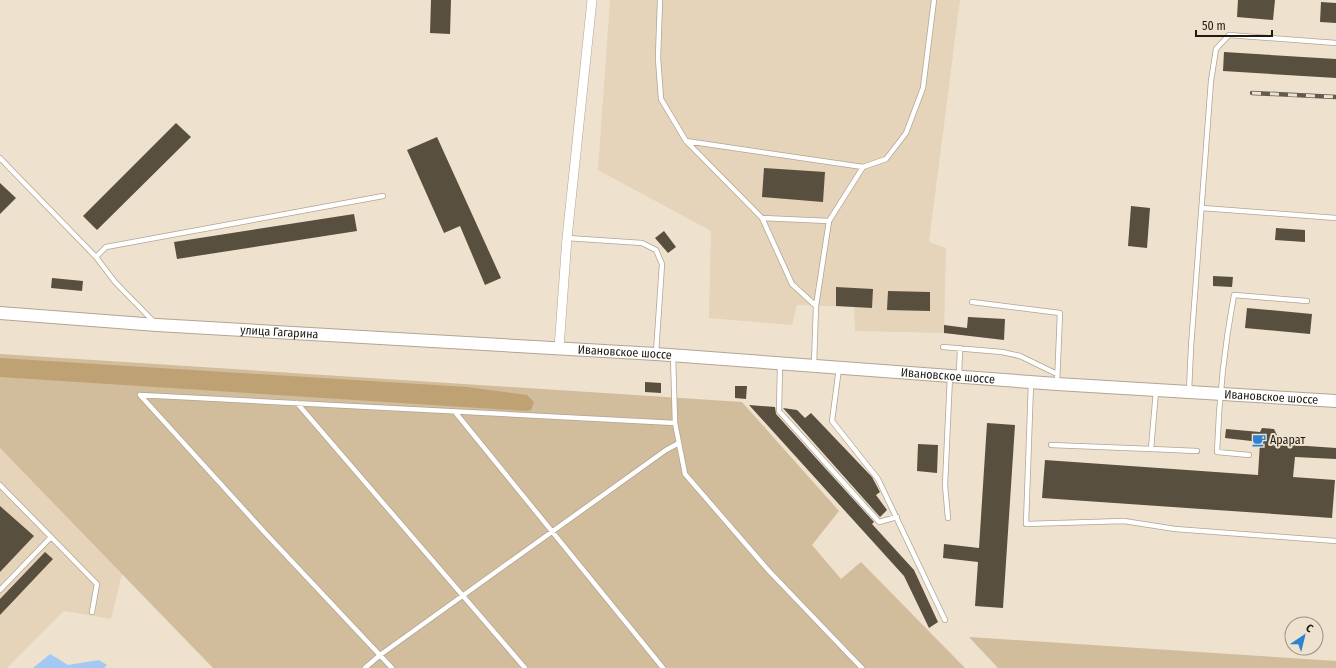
<svg xmlns="http://www.w3.org/2000/svg" width="1336" height="668" font-family="'Fira Sans Condensed',sans-serif">
<rect width="100%" height="100%" fill="#eee1ce"/>
<path fill="#e5d4ba" d="M610,0H960L929,242L946,248L944,333L855,331L854,307L797,305L792,325L709,318L711,231L598,170Z
M0,448L122,574L111,619L64,611L7,668H0Z"/>
<path fill="#d1bc9b" d="M0,354L742,402L839,511L812,545L841,579L861,562L965,668H213L0,448Z
M969,637L1336,661V668H998Z"/>
<path fill="#bfa274" d="M0,358L467,387L527,395L534,402L531,410L526,411L0,377Z"/>
<path fill="#a3c9f2" d="M50,654L68,665L99,660L107,665L104,668H33Z"/>
<path fill="#594f3e" d="M431,0H451L450,34L430,33Z
M1238,0H1275L1273,20L1237,17Z
M1321,2L1336,3V23L1320,22Z
M1224,52L1336,59V78L1223,71Z
M176,123L191,137L97,230L83,216Z
M437,137L501,278L485,285L460,226L444,233L407,150Z
M764,168L825,172L823,202L762,197Z
M0,183L16,198L0,214Z
M1131,206L1150,208L1147,248L1128,246Z
M354,214L357,231L177,259L174,242Z
M1276,228L1305,230V242L1275,240Z
M664,231L676,247L668,253L655,238Z
M1213,276L1233,277L1232,287L1213,286Z
M52,278L83,281L82,291L51,288Z
M836,287L873,289L872,308L836,306Z
M888,291L930,292V311L887,310Z
M1247,308L1312,314L1310,334L1245,328Z
M968,317L1005,319L1004,340L944,333V325L967,328Z
M645,382L661,383V393L645,392Z
M735,386H747L746,399L735,398Z
M749,405L775,407L776,414L874,522L872,524L914,570L938,622L929,628L904,576Z
M783,408L797,410L805,418L811,413L872,477L880,492L876,495L887,510L880,517Z
M987,423L1015,425L1003,608L975,606L978,562L943,558L944,544L979,548Z
M1262,428L1274,429L1278,437V444L1336,448V459L1295,457L1293,477L1335,480L1332,518L1042,498L1045,460L1258,475L1260,442L1225,438L1226,429L1260,432Z
M918,444L938,445L937,473L917,471Z
M0,506L34,536L0,572Z
M45,552L53,559L0,615V599Z"/>
<g fill="none" stroke-linecap="round" stroke-linejoin="round">
<g stroke="#b1a593" stroke-width="6">
<path id="lane" d="M660,0L658,58L661,99L686,141
M0,158L96,257L115,282L154,322
M863,167L886,159L906,133L923,88L934,0
M1202,208L1336,218
M762,218L792,284L816,306
M567,238L642,243L656,250L662,264L656,353
M96,257L106,247L383,196
M972,302L1060,313L1057,384
M943,347L1002,352L1020,356L1057,374
M673,355L675,423L685,474L769,571L862,668
M780,365L779,411L879,522L897,517
M814,365L816,306L829,221L863,167L686,141L762,218L829,221
M839,368L832,421L878,479L945,620
M959,375L960,348
M1031,383L1026,524L1124,521L1175,529L1336,541
M1156,391L1151,449L1197,451
M1189,391L1191,347L1211,81L1216,49L1229,35L1336,43
M140,395L675,423
M140,395L268,536L392,668
M297,403L525,668
M455,412L663,668
M1051,445L1151,449
M1249,455L1217,452C1219,398 1224,348 1234,295L1307,301
M0,485L51,537L0,590
M948,518L945,485L950,376
M51,537L97,584L92,612
M365,668L380,655L666,450L679,443"/>
</g>
<g stroke="#b1a593" stroke-width="10">
<path id="street" d="M559,348L567,238L592,0"/>
</g>
<g stroke="#b1a593" stroke-width="14">
<g id="secondary">
<path id="s1" d="M0,313L157,325L656,354L1057,384L1336,401"/>
</g>
</g>
<use href="#lane" stroke="#fff" stroke-width="4.5"/>
<use href="#street" stroke="#fff" stroke-width="9"/>
<use href="#secondary" stroke="#fff" stroke-width="12"/>
<g stroke="#615a4f" stroke-width="4.5">
<path id="rail" d="M1252,93L1336,97"/>
</g>
<use href="#rail" stroke="#eee1ce" stroke-width="3" stroke-dasharray="9" stroke-linecap="butt"/>
</g>
<defs>
<g id="cafe-bare" transform="scale(1.08)"><path d="M-5.5-4.5H6V0H3Q3 3.5 0 3.5H-2.5Q-5.5 3.5-5.5 0ZM3-3.2v2h1.7v-2ZM-6 4.5H4V6H-6Z" fill="#2e83d1" stroke="#eee1ce" stroke-width="2.5" paint-order="stroke"/></g>
</defs>
<g fill-rule="evenodd">
<use href="#cafe-bare" x="1259" y="440"/>
</g>
<g text-anchor="middle" dominant-baseline="central" stroke-width="4" stroke-linejoin="round" paint-order="stroke">
<g font-size="12" fill="#1f1b14" stroke="#eee1ce">
<text stroke="none"><textPath href="#s1" startOffset="280">улица Гагарина</textPath></text>
<text stroke="none"><textPath href="#s1" startOffset="626">Ивановское шоссе</textPath></text>
<text stroke="none"><textPath href="#s1" startOffset="950">Ивановское шоссе</textPath></text>
<text stroke="none"><textPath href="#s1" startOffset="1274">Ивановское шоссе</textPath></text>
</g>
<g font-size="12" fill="#1f1b14" stroke="#eee1ce" text-anchor="start">
<text x="1270" y="440">Арарат</text>
</g>
</g>
<g transform="translate(1304 636) rotate(35)"><circle r="19" fill="#eee1ce" stroke="#9b9284"/>
<path d="M0-3L7 15L0 10L-7 15Z" fill="#2e83d1"/>
<text y="-6" font-size="11" font-weight="bold" text-anchor="middle" fill="#1f1b14">С</text>
</g>
<path d="M1196 30v6h76v-6" fill="none" stroke="#1f1b14" stroke-width="2"/>
<text x="1202" y="30" font-size="12" fill="#1f1b14" stroke="#eee1ce" stroke-width="3" paint-order="stroke">50 m</text>
</svg>
